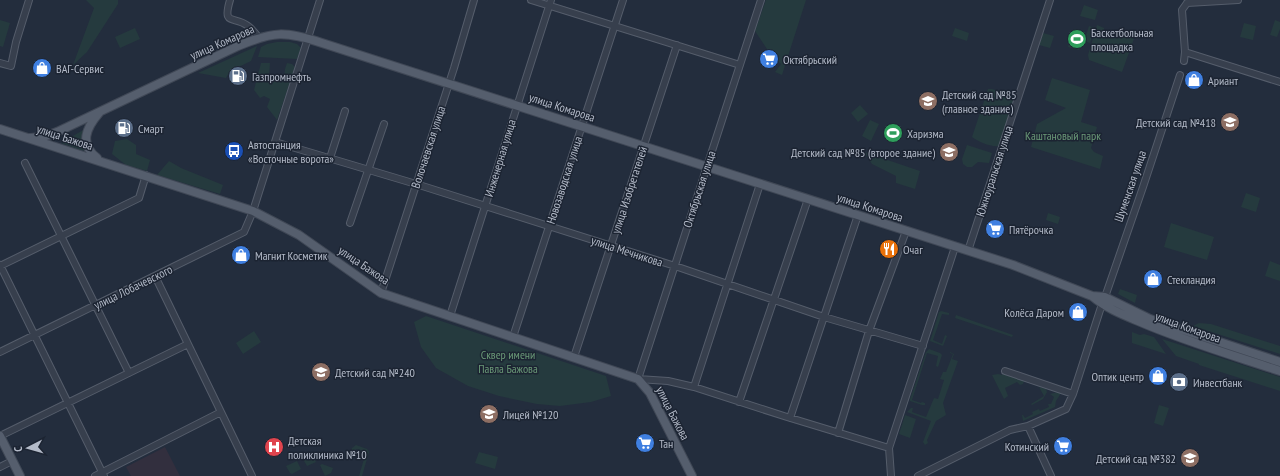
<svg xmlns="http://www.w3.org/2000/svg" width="1280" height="476" font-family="'PT Sans Narrow',sans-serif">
<rect width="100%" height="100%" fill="#232d3d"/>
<path fill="#322f3e" d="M165,447L180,476H131L126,467Z"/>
<path fill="#253a3e" d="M86,0H118V4L87,52L73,65L94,8Z
M766,0H806L782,75L775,72L781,64L771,55L755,31Z
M1084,5L1098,10L1095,20L1080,16Z
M0,20L10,23L3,47L0,46Z
M1275,20L1280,22V29L1277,37L1270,35Z
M1244,23L1256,26L1253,40L1240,37Z
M1097,25L1104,28L1105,37L1135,36L1122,72L1089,60L1088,55Z
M1089,26L1095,28L1090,43L1084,41Z
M135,28L140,39L120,48L115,37Z
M955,28L969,33L967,41L952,36Z
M1074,29L1085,32L1079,50L1068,47Z
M1043,33L1054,36L1050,48L1039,45Z
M277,42H290L297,44L301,48L297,59L258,57L261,47L267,44Z
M257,46L251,61L230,71L226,78L198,73Z
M261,63H270L269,77L284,78L285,69L287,63L292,64L295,67L277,120L267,107L270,99L264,96L260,98L254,90Z
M1052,78L1090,90L1081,122L1097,127L1091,148L1094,152L1103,156L1100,169L1031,147L1037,124L1066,108L1045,100Z
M988,89H992L1016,96L999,146C990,147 979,142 972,137Z
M860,105L868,114L858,122L851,113Z
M870,120L879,124L871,141L862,136Z
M85,129L87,152L61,143Z
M127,139L136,145V154L150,160L147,171L126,165L112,154L115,141Z
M967,145L992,153L989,163L978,162L972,167H967L963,164L962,159Z
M864,152L920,171L915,189L896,183V176L872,164Z
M169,161L181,168L223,185L220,194L157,175Z
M1246,193L1260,198L1256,212L1241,207Z
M1048,213L1060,217L1058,224L1046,220Z
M1171,223L1214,237L1207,260L1164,247Z
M1270,261L1280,265V281L1265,276Z
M1120,289L1137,295L1135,303L1118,294Z
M941,311L949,313V315L942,314L933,340L942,344L945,335L947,336L943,346L930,341L939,312Z
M956,315L1013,335L1012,337L955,318Z
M426,316L606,376L611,396L591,402L560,406L537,404L499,396L468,386L436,368L421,347L414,322Z
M1199,323L1211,324L1280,346V354L1193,326Z
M254,331L261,342L243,354L236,343Z
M1132,332L1140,335L1144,334L1154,337L1166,354L1132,343Z
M1162,339L1280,377V391L1199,365V364L1176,356Z
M929,349L940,353L942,355L938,367L936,366L938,356L927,353L912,400L921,403L922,402L925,403V405H922L910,401V399L926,352Z
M950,352L954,354L952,359L958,361L943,403L946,415L936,421L927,440L928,443L925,445L923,442L931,421L907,412L911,408H913L912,412L926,417L934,398L938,399L944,380L940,379L943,372H946L953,354L950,353Z
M1003,373L1024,381L1023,384L1020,385L1017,382L1005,388L1008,396L1004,399L992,375L998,374L1002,375Z
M1039,387L1046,389L1047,392L1043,399L1032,405L1031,404L1044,396Z
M1058,392L1061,393L1056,401L1055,407L1023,421L1022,415H1023L1025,418L1033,414L1032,412L1039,409L1040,411L1049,407L1048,404H1051L1054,397L1050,394Z
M1159,405L1169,408L1163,426L1154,423Z
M905,415L916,419L910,438L899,434Z
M356,445L367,449L369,452L362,476H359L366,452L356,449L353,455L350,454L352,448Z
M479,452L498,457L495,469L475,463Z
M312,454L316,462L307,466L303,459Z
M297,461L301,469L292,474L290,473L286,466Z
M322,464L333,468L331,473L325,476L320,465Z"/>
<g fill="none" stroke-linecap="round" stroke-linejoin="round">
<g stroke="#555d6b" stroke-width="8">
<path id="minor" d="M230,0C222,27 234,15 248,26C252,29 256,34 259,38
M531,0L740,65
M761,0L638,379L668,381L694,387L787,417L889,448
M1187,3L1238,0
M1185,52L1280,82
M1184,61L1185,52L1182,10L1187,3
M0,63L11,66L16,42L29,0
M275,142L416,184L675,266L824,317L923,346
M330,158L345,111
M25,163L129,373
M350,223L384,124
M968,251L1050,0
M0,265L104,476
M0,266L139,198L146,175
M155,276L252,476
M381,293L454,68L474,0
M1105,297L1143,187L1180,75
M450,316L551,0
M513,337L623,0
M0,352L244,232L253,211L320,0
M574,357L677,45
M1005,371L1073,394
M694,387L760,184
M739,402L808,199
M790,418L858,215
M1028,426L1051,476
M838,433L869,331L906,231
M0,436L188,344
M0,467L12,461
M95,476L221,412
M891,476L889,448L955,247
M918,476L1010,430L1028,426L1066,409L1073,394L1102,304"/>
</g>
<g stroke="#404856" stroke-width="10">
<path id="major" d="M0,129L253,211L299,235L381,293L638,379L650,393L692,476
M30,138L43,137L57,132L238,46C274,31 285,31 322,43L1013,265L1092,296L1105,297L1150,319L1280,362
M97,158C79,144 86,128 99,113
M1092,296C1106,308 1121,314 1138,321C1184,341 1232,355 1280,371
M0,436L20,476"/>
</g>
<use href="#minor" stroke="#373f4d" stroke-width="6"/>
<use href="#major" stroke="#555e6d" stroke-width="8"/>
</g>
<defs>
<g id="stadium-disc" transform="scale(1)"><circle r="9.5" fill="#2e9e5b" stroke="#1c2432"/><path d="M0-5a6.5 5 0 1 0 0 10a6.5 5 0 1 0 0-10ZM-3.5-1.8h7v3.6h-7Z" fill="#fff"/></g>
<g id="supermarket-disc" transform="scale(1)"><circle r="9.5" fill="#3f7fe0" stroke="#1c2432"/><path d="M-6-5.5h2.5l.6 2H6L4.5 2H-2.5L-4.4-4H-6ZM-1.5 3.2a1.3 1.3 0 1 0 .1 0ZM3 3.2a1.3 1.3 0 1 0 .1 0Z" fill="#fff"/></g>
<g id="shop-disc" transform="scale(1)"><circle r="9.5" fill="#3f7fe0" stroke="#1c2432"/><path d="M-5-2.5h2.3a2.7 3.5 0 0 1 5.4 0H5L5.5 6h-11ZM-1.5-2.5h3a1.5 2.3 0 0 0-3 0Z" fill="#fff"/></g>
<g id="fuel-disc" transform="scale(1)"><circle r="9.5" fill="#5c6f8a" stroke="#1c2432"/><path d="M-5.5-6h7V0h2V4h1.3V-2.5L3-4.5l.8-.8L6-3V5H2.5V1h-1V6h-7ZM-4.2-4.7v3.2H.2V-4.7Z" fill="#fff"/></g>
<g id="school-disc" transform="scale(1)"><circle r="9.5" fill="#8d6e63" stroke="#1c2432"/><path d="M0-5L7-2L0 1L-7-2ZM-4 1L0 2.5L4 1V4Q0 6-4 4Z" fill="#fff"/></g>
<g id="bus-disc" transform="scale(1)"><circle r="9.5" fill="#1a4fb4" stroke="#1c2432"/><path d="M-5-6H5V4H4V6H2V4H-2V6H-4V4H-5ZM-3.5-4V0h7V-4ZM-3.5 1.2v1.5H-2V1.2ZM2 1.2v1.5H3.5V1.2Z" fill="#fff"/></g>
<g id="restaurant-disc" transform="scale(1)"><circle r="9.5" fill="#e8710a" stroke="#1c2432"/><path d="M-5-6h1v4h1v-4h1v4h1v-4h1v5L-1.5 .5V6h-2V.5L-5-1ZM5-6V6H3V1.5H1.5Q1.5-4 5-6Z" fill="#fff"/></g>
<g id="bank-disc" transform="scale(1)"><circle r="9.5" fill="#5c6f8a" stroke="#1c2432"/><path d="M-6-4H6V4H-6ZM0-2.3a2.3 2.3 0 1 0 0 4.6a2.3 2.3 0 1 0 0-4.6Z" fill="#fff"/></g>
<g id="hospital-disc" transform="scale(1)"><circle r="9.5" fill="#e0444e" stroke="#1c2432"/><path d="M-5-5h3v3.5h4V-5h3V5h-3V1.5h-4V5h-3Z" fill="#fff"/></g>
</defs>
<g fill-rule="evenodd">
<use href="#stadium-disc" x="1077" y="39"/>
<use href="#supermarket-disc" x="769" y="59"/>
<use href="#shop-disc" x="42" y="68"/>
<use href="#fuel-disc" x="238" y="76"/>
<use href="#shop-disc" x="1194" y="80"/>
<use href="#school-disc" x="928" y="101"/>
<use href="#school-disc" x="1230" y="122"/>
<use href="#fuel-disc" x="124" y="128"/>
<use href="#stadium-disc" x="893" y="133"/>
<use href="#bus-disc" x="234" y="151"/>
<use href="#school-disc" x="949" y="152"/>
<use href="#supermarket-disc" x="995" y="229"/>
<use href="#restaurant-disc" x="889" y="249"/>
<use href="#shop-disc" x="241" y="255"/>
<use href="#shop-disc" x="1153" y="279"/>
<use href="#shop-disc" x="1078" y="312"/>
<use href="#school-disc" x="321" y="372"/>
<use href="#shop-disc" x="1158" y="376"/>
<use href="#bank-disc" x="1179" y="382"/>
<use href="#school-disc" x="489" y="414"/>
<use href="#supermarket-disc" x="645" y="443"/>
<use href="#supermarket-disc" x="1063" y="446"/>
<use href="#hospital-disc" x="274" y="447"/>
<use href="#school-disc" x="1190" y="458"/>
</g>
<g text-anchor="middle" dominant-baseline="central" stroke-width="3" stroke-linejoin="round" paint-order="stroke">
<g font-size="12" fill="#b3bac8" stroke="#1c2432" text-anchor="start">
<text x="1091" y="32">Баскетбольная<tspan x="1091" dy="14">площадка</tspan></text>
<text x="783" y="59">Октябрьский</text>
<text x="56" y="68">ВАГ-Сервис</text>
<text x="252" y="76">Газпромнефть</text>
<text x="1208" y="80">Ариант</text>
<text x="942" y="94">Детский сад №85<tspan x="942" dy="14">(главное здание)</tspan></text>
<text x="1216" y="122" text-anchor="end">Детский сад №418</text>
<text x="138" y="128">Смарт</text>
<text x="907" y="133">Харизма</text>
<text x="248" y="144">Автостанция<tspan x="248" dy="14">«Восточные ворота»</tspan></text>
<text x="935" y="152" text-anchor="end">Детский сад №85 (второе здание)</text>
<text x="1009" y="229">Пятёрочка</text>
<text x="903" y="249">Очаг</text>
<text x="255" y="255">Магнит Косметик</text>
<text x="1167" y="279">Стекландия</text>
<text x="1064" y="312" text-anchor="end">Колёса Даром</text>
<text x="335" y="372">Детский сад №240</text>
<text x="1144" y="376" text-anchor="end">Оптик центр</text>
<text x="1193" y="382">Инвестбанк</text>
<text x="503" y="414">Лицей №120</text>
<text x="288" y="440">Детская<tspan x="288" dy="14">поликлиника №10</tspan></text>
<text x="659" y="443">Тан</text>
<text x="1049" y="446" text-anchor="end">Котинский</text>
<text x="1176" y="458" text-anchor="end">Детский сад №382</text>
</g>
<g font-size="12" fill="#b3bac8" stroke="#1c2432">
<text transform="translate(222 42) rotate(-24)">улица Комарова</text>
<text transform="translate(562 107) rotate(18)">улица Комарова</text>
<text transform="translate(65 137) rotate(18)">улица Бажова</text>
<text transform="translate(428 147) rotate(-72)">Волочаевская улица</text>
<text transform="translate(500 158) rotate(-73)">Инженерная улица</text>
<text transform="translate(994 171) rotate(-72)">Южноуральская улица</text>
<text transform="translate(564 180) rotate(-72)">Новозаводская улица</text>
<text transform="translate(1130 186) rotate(-71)">Шуменская улица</text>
<text transform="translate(699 189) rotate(-72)">Октябрьская улица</text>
<text transform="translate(629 190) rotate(-72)">улица Изобретателей</text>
<text transform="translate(870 207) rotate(18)">улица Комарова</text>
<text transform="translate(627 251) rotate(18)">улица Мечникова</text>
<text transform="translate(364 265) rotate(34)">улица Бажова</text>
<text transform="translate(133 287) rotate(-26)">улица Лобачевского</text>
<text transform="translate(1188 327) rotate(20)">улица Комарова</text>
<text transform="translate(673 413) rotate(63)">улица Бажова</text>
</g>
<g font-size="12" fill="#6a9977" stroke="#1c2432">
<text x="1063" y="135">Каштановый парк</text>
<text x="508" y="354">Сквер имени<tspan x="508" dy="14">Павла Бажова</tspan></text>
</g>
</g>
<g transform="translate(28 448) rotate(264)" stroke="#1c2432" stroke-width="3" paint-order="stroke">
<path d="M0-3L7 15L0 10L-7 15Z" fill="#b3bac8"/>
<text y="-6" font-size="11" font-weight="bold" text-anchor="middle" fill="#b3bac8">С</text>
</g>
</svg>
